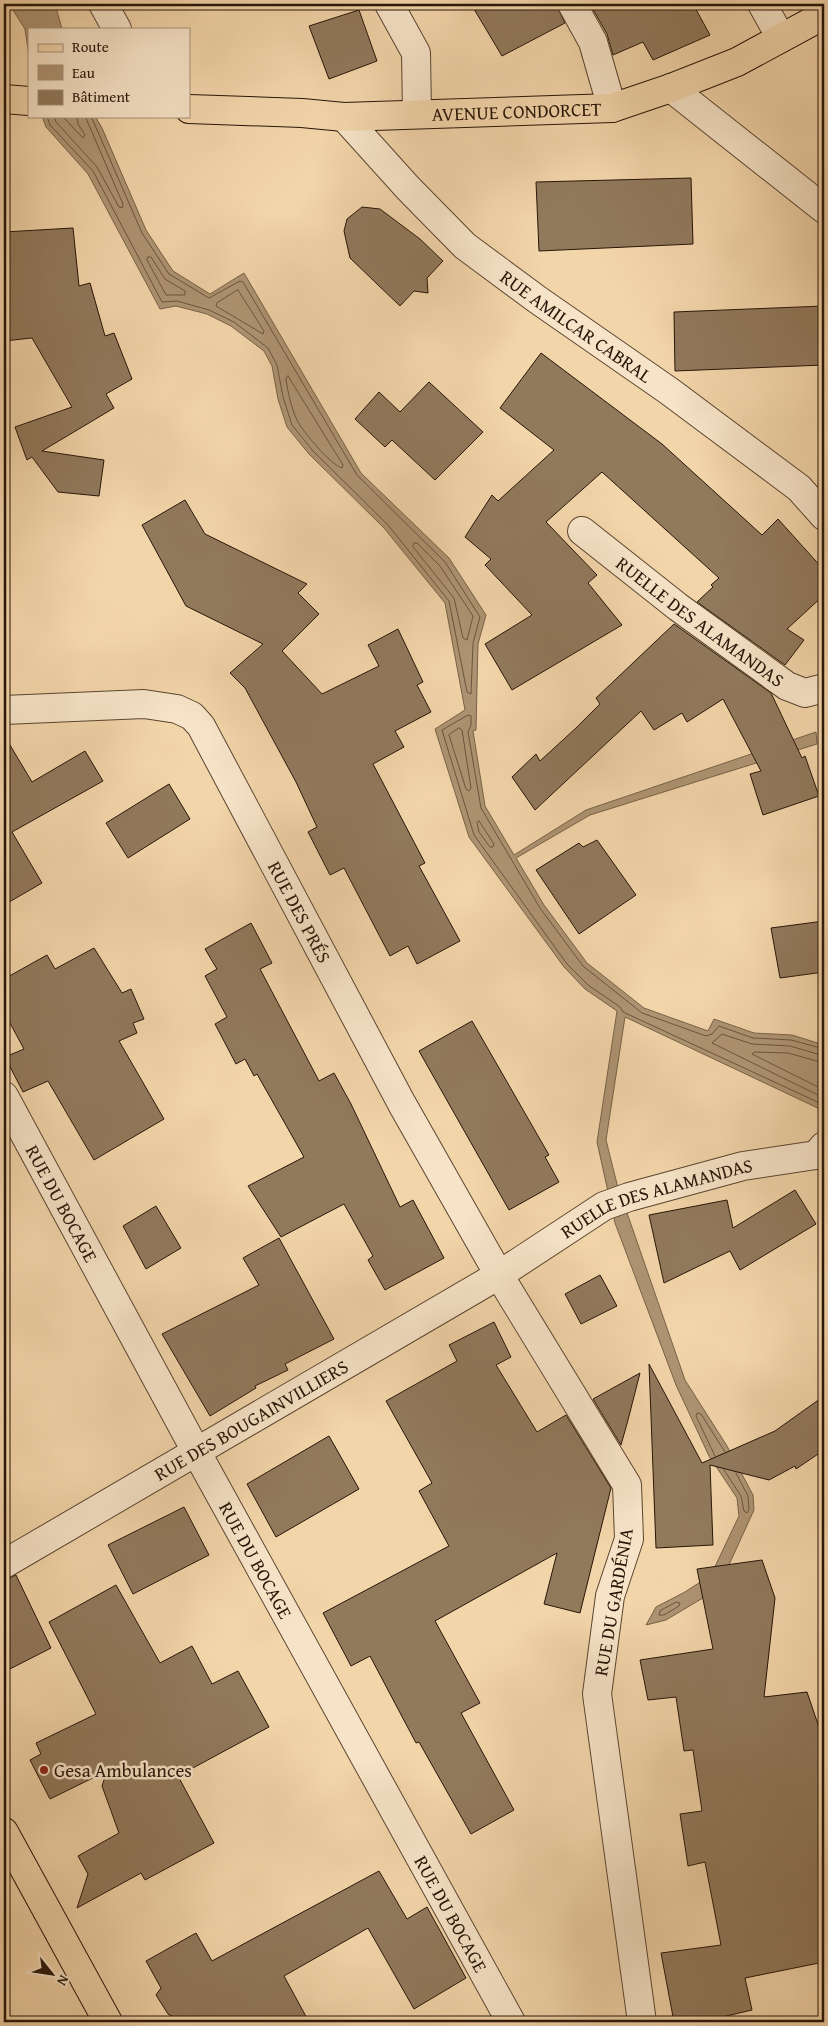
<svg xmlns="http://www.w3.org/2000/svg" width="828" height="2026" font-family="'Gentium Book Plus',serif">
<rect width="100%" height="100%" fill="#f3d5aa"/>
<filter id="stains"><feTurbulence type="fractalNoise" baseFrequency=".004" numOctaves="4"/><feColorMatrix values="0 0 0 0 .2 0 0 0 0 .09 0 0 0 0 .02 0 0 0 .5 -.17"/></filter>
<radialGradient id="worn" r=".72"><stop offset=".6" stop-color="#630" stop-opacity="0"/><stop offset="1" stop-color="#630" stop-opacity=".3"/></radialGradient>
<path fill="#ae9473" stroke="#786148" d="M9,4H55L62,29H29V56L25,29Z
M42,116H95L102,128L146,230L173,271L210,294L244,273L361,473L449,558L486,615L478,644L476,730L473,731L485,806L514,855L586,810L816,732L817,744L590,815L516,858L544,905L587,963L644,1008L708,1031L714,1019L754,1033L792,1035L824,1045V1111L625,1017L606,1140L617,1184L685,1380L727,1446L753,1495L754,1510L718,1589L666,1620L646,1625L656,1607L685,1592L711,1575L739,1516L737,1498L709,1456L676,1385L615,1223L597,1142L617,1011L585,989L564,967L469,837L435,729L465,710L445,603L384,528L309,454L287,427L278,399L272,366L264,351L231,326L207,314L176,306L160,309L88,174L46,127Z"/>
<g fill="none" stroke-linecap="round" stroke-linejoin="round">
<path stroke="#6a543e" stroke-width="1" d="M47,116L50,125L93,171L162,302L177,301L209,310L234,322L268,348L277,365L283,397L292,425L313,451L388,525L449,601L467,692L471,694L473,643L480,617L445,562L357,475L243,282L240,281L209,298L169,274L142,233L91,116
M54,116L56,122L97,167L119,207L122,208L123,204L85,116
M62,116L83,138L85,135L78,124L77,116
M148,257H151L165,279L185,291V295H166L147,260Z
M238,290L264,331L263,334L216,306L217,303Z
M288,376L343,465L342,468C331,465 302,431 297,420C291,407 288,393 286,379Z
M414,543H417L440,566L473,616L467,640L463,638L454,598L413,547Z
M459,728L462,730L471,788L469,791L466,789L449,735Z
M479,821L494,844L493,847H490L479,832L477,823Z
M824,1049L791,1040L753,1038L719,1026L712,1034L706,1036L642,1013L583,966L540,908L481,808L468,732L471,725V716L468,715L442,730L474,835L567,964L588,985L620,1007L623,1012L824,1105
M824,1056L790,1046L752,1044L722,1034L712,1043L824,1098
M824,1063L788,1053L754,1052L752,1054L824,1090
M715,1456L696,1416L697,1413L701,1414L725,1452
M724,1470L741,1496L744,1511L747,1513L749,1509L748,1496L736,1473
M677,1602L680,1603L679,1606L664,1615H659L660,1611Z"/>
</g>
<path fill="#91795c" stroke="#271508" d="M471,4H556L565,23L502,56Z
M590,4H693L710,35L653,60L643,42L613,55L607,34Z
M359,10L377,61L329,79L309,26Z
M691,178L693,244L539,251L536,182Z
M362,207L380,209L420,239L443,261L427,278L428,293L414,291L400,306L350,258L344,231L347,219Z
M73,228L79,286L90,283L105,336L114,333L132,379L106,394L114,408L42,451L104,460L99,496L58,492L32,457L27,460L15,427L72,407L32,338L4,341V232Z
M824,306V365L675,371L674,312Z
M541,353L662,444L762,535L778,519L824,570V595L787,629L804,640L785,665L697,602L713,587L711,585L719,578L602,472L546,522L597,575L588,583L622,625L512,690L485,644L532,615L485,565L491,559L465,537L492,495L498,501L554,450L500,408Z
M429,382L483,432L435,480L392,440L385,447L355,419L379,392L400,412Z
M185,500L205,534L307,584L298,593L319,614L282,651L322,694L379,666L368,645L398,629L423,682L417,685L431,712L395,731L404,747L373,764L425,863L419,866L460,941L417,964L408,946L390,956L344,868L330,875L308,832L317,827L296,782L245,688L230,673L263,644L186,606L142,525Z
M674,624L771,693L802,758L805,756L819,796L763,815L750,774L761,771L723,699L687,722L682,713L654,730L641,711L535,810L512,777L536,754L540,761L576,728L600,704L596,698Z
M4,735L32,782L85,751L103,781L12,832L42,883L4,905Z
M169,784L190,819L128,858L106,823Z
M597,840L636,895L579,934L536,870L579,843L583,847Z
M824,921V972L780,978L771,928Z
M251,923L272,963L260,969L319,1081L334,1073L351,1104L400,1207L413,1200L444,1258L385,1290L368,1260L373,1256L344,1204L281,1237L248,1186L304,1157L257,1074L254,1076L245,1059L236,1064L215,1024L227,1017L205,976L217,969L205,949Z
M94,948L122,993L131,989L144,1019L133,1023L137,1033L119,1041L164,1119L94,1160L48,1081L23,1092L5,1057L24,1049L4,1012V979L47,955L55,969Z
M472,1021L549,1155L545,1157L559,1182L509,1210L419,1051Z
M795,1190L816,1224L740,1270L730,1251L664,1283L649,1215L727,1200L733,1228Z
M156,1206L181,1248L146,1269L123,1226Z
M279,1238L334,1339L285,1364L288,1370L255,1386L256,1388L210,1416L162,1334L259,1285L243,1258Z
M600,1275L617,1306L581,1324L565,1294Z
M494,1322L511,1357L496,1365L537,1432L566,1415L611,1488L580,1613L544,1604L557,1553L435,1621L480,1703L461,1713L514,1810L471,1834L419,1742L416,1743L370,1656L351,1666L323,1613L449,1546L419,1491L432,1483L386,1401L457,1361L449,1345Z
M649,1364L702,1463L775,1431L824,1396V1450L796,1469L795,1466L769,1480L710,1465L713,1545L656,1548Z
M640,1373L628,1420L621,1445L593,1399Z
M329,1436L359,1489L276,1537L247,1484Z
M184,1507L209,1555L133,1594L108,1545Z
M762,1560L775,1598L764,1697L807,1692L824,1742V1962L745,1978L752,2010L722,2017L721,2022H674L661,1953L721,1945L705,1862L688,1866L680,1814L702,1811L693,1750L684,1751L676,1697L648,1700L640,1660L713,1649L697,1569Z
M16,1575L51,1648L4,1672V1580Z
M116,1585L160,1663L192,1646L212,1684L238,1671L269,1727L178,1776L214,1843L145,1880L141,1873L77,1908L88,1874L78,1856L119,1833L102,1786L107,1771L50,1799L30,1760L41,1754L36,1743L96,1714L49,1622Z
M379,1871L407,1919L427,1907L466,1978L414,2009L368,1928L284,1976L309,2022H184L168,2014L156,1995L161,1988L146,1961L196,1933L212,1961Z"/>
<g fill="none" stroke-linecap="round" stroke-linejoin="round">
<g stroke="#5a4530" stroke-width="30">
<g id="minor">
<path d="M103,4L117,29"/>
<path d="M389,4L416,53L417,113"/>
<path d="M572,4L593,42L612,108"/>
<path d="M762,4L781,38"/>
<path d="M671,88L824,209"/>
<path id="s1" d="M344,117L408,188L465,246L538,300L669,391L799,488L824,516"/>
<path id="s2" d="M582,531L678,607L787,686L805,693L824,688"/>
<path id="s3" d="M4,710L144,704L177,709L192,716L201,726L402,1104L499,1275L627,1485L629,1539L610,1596L597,1694L642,2022"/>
<path id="s4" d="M4,1096L197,1453L511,2022"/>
<path id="s5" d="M4,1564L499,1275L604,1206L629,1197L743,1166L816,1155L824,1146"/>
</g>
</g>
<g stroke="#271508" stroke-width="30">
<g id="major">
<path d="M4,99L29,101"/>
<path id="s6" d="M189,109L302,113L344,117L612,108L671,88L737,62L824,15"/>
<path d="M4,1832L108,2022"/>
</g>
</g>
<use href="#minor" stroke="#f7e4c8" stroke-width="28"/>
<use href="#major" stroke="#f3d5aa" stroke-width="28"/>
</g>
<circle fill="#8f2418" stroke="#f7e4c8" stroke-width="2" cx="44" cy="1770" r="5"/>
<g text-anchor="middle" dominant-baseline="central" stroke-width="5" stroke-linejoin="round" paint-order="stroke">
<g font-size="19" fill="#271508" stroke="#f7e4c8">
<text stroke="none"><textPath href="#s6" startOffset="328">AVENUE CONDORCET</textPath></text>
<text stroke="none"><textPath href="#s1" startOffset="314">RUE AMILCAR CABRAL</textPath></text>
<text stroke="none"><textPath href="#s2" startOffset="149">RUELLE DES ALAMANDAS</textPath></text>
<text stroke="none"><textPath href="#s3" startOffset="414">RUE DES PRÉS</textPath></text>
<text stroke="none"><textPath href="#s5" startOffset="751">RUELLE DES ALAMANDAS</textPath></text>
<text stroke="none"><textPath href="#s4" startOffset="122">RUE DU BOCAGE</textPath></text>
<text stroke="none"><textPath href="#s5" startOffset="286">RUE DES BOUGAINVILLIERS</textPath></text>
<text stroke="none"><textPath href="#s4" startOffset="528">RUE DU BOCAGE</textPath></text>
<text transform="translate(613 1602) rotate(-80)">RUE DU GARDÉNIA</text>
<text stroke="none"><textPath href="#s4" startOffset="932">RUE DU BOCAGE</textPath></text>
</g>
<g font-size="19" fill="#271508" stroke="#f7e4c8" text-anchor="start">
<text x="54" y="1770">Gesa Ambulances</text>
</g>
</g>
<rect width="828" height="2026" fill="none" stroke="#f3d5aa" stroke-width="20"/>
<rect x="5" y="5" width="818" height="2016" fill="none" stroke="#271508" stroke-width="2.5"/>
<rect x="10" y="10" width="808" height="2006" fill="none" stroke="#271508"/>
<rect x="28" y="28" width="162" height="90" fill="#f7e4c8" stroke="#a4917b"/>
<rect x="38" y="44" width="25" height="8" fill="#f3d5aa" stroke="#a4917b"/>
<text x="72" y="52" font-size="15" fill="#271508">Route</text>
<rect x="38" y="65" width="25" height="15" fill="#ae9473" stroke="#a4917b"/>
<text x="72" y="78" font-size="15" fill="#271508">Eau</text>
<rect x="38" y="90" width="25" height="15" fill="#91795c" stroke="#a4917b"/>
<text x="72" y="102" font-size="15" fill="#271508">Bâtiment</text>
<g transform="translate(52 1974) rotate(120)" stroke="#f7e4c8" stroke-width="4" paint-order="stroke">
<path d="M0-4L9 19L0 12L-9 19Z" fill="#271508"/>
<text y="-8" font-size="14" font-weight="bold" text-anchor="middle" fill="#271508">N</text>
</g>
<rect width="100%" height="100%" filter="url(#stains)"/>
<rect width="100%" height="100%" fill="url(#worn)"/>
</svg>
